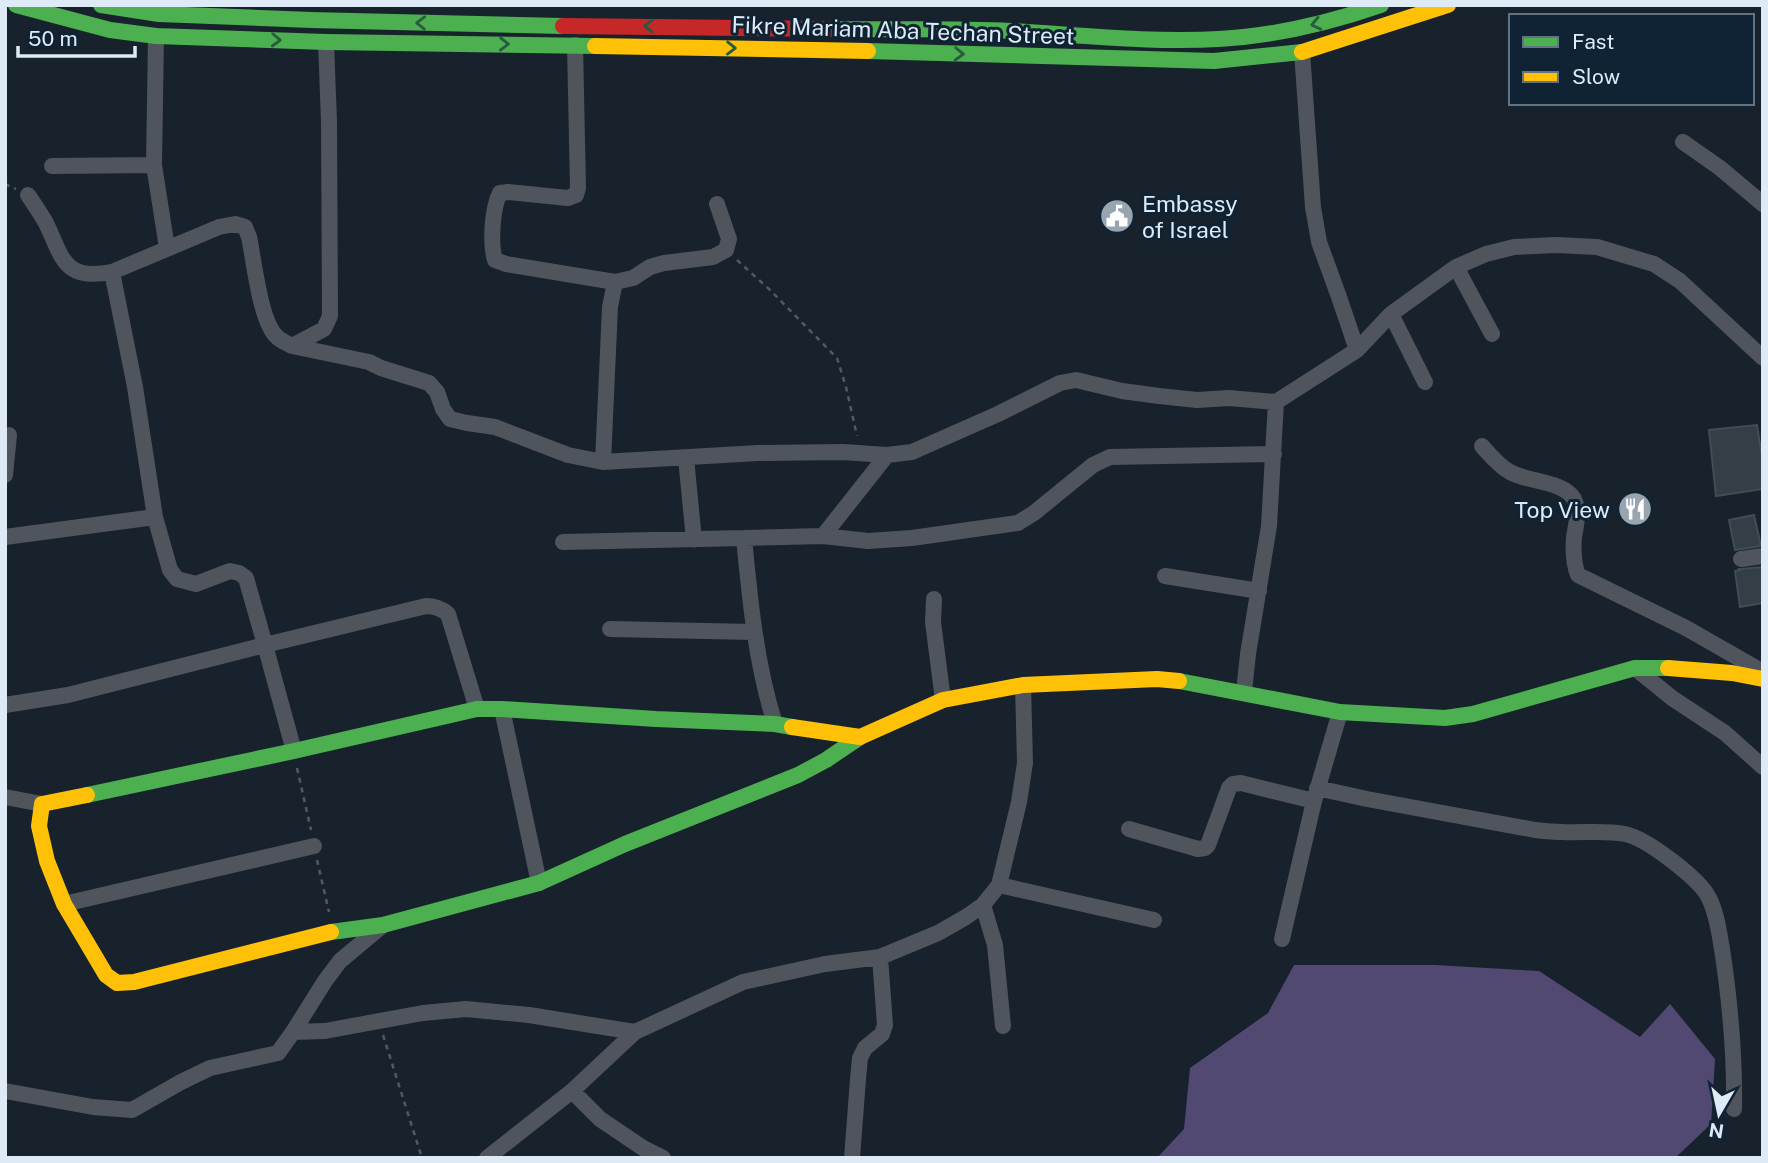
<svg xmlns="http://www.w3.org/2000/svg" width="1768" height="1163" font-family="'Public Sans',sans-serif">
<rect width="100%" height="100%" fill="#17222c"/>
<path fill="#524973" d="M1294,965H1435L1539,971L1640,1037L1670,1004L1715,1059L1711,1124L1675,1158H1157L1184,1129L1190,1068L1268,1013Z"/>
<path fill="#333e46" stroke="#414c53" stroke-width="2" d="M1757,425L1763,463V489L1716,496L1709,430Z
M1754,515L1761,546L1735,550L1729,520Z
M1763,567V603L1740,607L1735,571L1740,570L1739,569Z"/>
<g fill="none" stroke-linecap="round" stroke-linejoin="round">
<path stroke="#535961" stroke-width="2.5" stroke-dasharray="5 5" stroke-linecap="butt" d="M5,184L16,189
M737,260L770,290L837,358L846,387L857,436
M297,768L311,830
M317,860L329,912
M383,1035L422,1158"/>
<path stroke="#50545c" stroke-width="16" d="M156,36L154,165L167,248
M575,45L578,188L576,195L568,198L508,192L500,193C492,208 490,244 495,260L506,264L615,282L610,307L603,462
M1302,52L1313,207L1319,242L1339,297L1357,350L1391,314L1456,267L1486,254L1514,247L1556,245L1597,247L1654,264L1680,281L1763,358
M1683,142L1720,168L1763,204
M52,166L154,165
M1456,267L1492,334
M112,272L219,227L235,224L245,227L249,237C254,260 260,322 277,337C281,341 287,343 292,346L324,329L330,316L329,122L326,42
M615,282L633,278L650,267L664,263L713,257L726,250L729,239L717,204
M1391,314L1425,382
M292,346L369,362L381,368L429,383L437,392L443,409L450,419L467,423L495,427L568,455L603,462L758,453L843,452L887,455
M1482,446C1490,455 1499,466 1510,472C1527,482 1564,481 1574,499C1580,511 1576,525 1574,537C1573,550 1573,563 1578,575L1686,628L1763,672
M686,458L694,540
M5,475L9,435
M155,517L170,570L177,579L196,584L230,571L239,573L246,578L265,645L426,606C435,606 441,608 448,614L477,709
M823,536L887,455L912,452L998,414L1060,383L1076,380L1122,391L1159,396L1197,400L1229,398L1276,402L1357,350
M5,537L155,517L135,387L112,272C64,281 63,259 46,223C41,214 34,204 28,195
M563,542L744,538
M1741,559L1763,556
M1165,576L1259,591
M934,599L933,622L943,700
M610,629L754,632
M1635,668L1672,698L1725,733L1763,767
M1244,692L1248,654L1269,526L1276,402
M5,705L68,695L265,645L294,751
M502,709L539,883
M775,724C756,664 750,601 744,538L823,536L868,541L912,538L1018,523L1034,513L1093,465L1110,457L1274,454
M1317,788L1367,799L1535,830C1544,831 1553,832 1562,832C1583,833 1604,830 1625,834C1646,838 1700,879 1709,898C1717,914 1719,932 1722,949C1730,1002 1735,1055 1734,1109
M5,797L42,804
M1129,829L1198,849L1205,848L1208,845L1229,788L1233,784L1241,783L1314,801
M999,885L1154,920
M64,904L314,846
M983,905L995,945L1003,1026
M1282,939L1314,801L1340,712
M293,1032L325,1031L423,1013L466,1009L529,1015L635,1032
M5,1091L93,1107L132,1110L181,1082L210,1068L278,1053L293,1032L325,981L340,961L383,925
M572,1091L600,1119L643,1148L663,1158
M487,1158L572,1091L635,1032L743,982L825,964L880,957L938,933L966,917L983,905L999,885L1019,802L1025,763L1023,685
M852,1158L858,1079L860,1058L865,1048L882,1034L885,1025L880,957"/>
<path stroke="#4caf50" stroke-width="16" d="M16,5L110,30L156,36L326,42L595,46
M101,5L159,14L311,20L563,26
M834,29C893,30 952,28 1011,31C1079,35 1152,43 1219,39C1274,36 1329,23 1381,5
M868,51L1214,61L1302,52
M1179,681L1340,712L1445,718L1473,714L1635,668H1668
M87,795L294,751L477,709H502L656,719L775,724L792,727
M331,932L383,925L539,883L625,844L798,775L826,760L860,737"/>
<path stroke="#ffc107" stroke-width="16" d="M595,46L868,51
M1302,52L1448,5
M1668,668L1732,673L1763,679
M792,727L860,737L943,700L1023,685L1157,679L1179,681
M87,795L42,804L39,826L47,861L64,904L106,975L117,983L134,982L331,932"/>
<path stroke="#c62828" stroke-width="16" d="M563,26L834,29"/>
</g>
<defs><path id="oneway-chevron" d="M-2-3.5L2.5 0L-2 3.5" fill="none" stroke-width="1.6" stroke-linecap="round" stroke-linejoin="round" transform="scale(1.75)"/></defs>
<g stroke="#275b3f">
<use href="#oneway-chevron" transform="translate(421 23) rotate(-179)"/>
<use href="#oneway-chevron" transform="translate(1316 24) rotate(167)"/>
<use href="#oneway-chevron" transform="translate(649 26) rotate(-179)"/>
<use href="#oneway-chevron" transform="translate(276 40) rotate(2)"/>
<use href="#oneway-chevron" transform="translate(504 44) rotate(1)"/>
<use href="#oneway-chevron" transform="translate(731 48) rotate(1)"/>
<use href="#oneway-chevron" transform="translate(959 54) rotate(2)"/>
</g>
<defs>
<g id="civic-disc" transform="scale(1.75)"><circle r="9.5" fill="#98a4af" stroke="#0f2334"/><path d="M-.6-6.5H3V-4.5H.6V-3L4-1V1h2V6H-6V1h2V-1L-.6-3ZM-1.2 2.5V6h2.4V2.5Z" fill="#fff"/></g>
<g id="restaurant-disc" transform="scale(1.75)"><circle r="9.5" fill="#98a4af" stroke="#0f2334"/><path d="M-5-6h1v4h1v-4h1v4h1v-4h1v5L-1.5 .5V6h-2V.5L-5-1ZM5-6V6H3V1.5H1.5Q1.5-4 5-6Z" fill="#fff"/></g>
</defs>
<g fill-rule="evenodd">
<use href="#civic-disc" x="1117" y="216"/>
<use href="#restaurant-disc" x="1635" y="509"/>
</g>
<g text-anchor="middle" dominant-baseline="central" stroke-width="6" stroke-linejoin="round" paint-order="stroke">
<g font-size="23" fill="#deeaf6" stroke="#0f2334">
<text transform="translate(903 30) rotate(2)">Fikre Mariam Aba Techan Street</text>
</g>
<g font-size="23" fill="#deeaf6" stroke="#0f2334" text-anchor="start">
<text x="1142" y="203">Embassy<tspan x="1142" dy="26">of Israel</tspan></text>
<text x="1610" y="509" text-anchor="end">Top View</text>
</g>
</g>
<rect width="1768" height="1163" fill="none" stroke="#deeaf6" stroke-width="14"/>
<rect x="1509" y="14" width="245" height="91" fill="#0f2334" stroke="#627382" stroke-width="2"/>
<rect x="1523" y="37" width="35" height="10" fill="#4caf50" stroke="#627382" stroke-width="2"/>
<text x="1572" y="49" font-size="21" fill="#deeaf6">Fast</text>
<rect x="1523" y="72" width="35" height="10" fill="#ffc107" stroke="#627382" stroke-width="2"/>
<text x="1572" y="84" font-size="21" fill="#deeaf6">Slow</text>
<g transform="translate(1719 1114) rotate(189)" stroke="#0f2334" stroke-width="5" paint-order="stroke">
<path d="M0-5L12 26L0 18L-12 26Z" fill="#deeaf6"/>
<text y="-10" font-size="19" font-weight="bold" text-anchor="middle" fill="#deeaf6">N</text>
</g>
<path d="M18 46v10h117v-10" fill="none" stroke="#deeaf6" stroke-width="3.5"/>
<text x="28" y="46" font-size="21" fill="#deeaf6" stroke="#0f2334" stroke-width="5" paint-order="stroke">50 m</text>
</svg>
